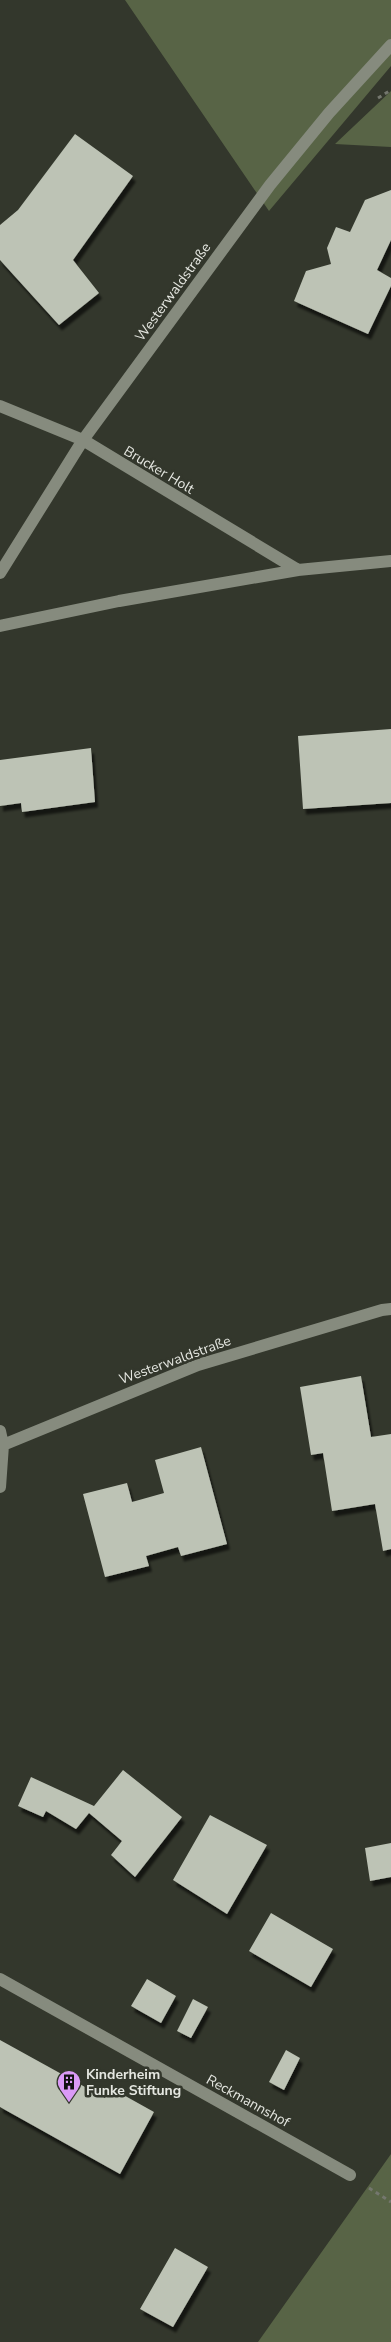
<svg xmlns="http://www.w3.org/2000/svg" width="391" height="2342" font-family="'Nunito Sans',sans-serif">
<defs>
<filter id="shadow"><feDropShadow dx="3" dy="5.5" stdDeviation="1" flood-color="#0009"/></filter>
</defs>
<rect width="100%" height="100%" fill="#33372c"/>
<path fill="#586446" d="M125,0H391V66L269,211Z
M391,91V147L335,144Z
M391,2154V2342H258Z"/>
<path fill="#bdc3b5" filter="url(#shadow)" d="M75,134L133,176L73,260L99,293L59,325L0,260V225L18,210Z
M391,190V240L377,270L391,278V286L368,334L294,301L306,271L331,264L327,248L336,227L350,232L365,200Z
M391,729V803L303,809L298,736Z
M91,748L95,802L22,812L21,803L0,806V760Z
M361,1376L371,1437L391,1434V1549L383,1551L375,1504L332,1511L323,1453L311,1455L300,1387Z
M201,1447L227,1544L181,1556L178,1547L146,1556L149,1566L105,1577L83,1494L127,1483L132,1502L164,1493L155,1460Z
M123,1770L182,1817L135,1877L111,1855L122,1841L89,1813L76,1829L46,1811L43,1817L18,1806L31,1777L94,1806Z
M210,1815L267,1845L227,1914L173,1880Z
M391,1843V1877L370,1881L365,1848Z
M271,1913L333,1949L311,1987L249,1951Z
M147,1979L176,1996L161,2023L131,2006Z
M193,1999L208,2007L191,2038L177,2031Z
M0,2040L105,2098L111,2088L154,2112L120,2174L0,2107Z
M286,2050L300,2058L284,2090L269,2082Z
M175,2248L208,2267L173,2327L140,2309Z"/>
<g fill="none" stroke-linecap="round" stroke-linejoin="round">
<path stroke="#74776e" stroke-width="3" stroke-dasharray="4 4" stroke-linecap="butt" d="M378,98L391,90
M369,2188L391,2202"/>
<path stroke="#868b7e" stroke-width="12" d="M0,406L83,440L298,570
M0,573L83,440L270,185L329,113L391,45
M0,626L119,601L298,570L391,561
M0,1431L3,1445L0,1487
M3,1445L198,1365L382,1310L391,1309
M0,1979L350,2175"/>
</g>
<defs>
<g id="building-pin" transform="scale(1.25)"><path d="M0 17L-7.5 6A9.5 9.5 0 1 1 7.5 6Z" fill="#da9af6" stroke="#33372c"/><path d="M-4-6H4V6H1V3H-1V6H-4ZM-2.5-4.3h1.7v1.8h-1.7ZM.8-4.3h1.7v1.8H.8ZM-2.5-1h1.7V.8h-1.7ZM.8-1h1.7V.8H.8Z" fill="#111"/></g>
</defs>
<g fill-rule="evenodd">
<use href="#building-pin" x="69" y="2082"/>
</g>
<g text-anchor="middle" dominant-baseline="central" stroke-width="5" stroke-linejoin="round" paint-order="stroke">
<g font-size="14" fill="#e5e7e1" stroke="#33372c">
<text transform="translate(173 292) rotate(-54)">Westerwaldstraße</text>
<text transform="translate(159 470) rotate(31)">Brucker Holt</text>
<text transform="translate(175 1360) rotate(-20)">Westerwaldstraße</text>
<text transform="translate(248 2101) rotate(29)">Reckmannshof</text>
</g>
<g font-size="14" font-weight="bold" fill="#e5e7e1" stroke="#33372c" text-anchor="start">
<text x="86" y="2074">Kinderheim<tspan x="86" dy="16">Funke Stiftung</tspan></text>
</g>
</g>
</svg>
